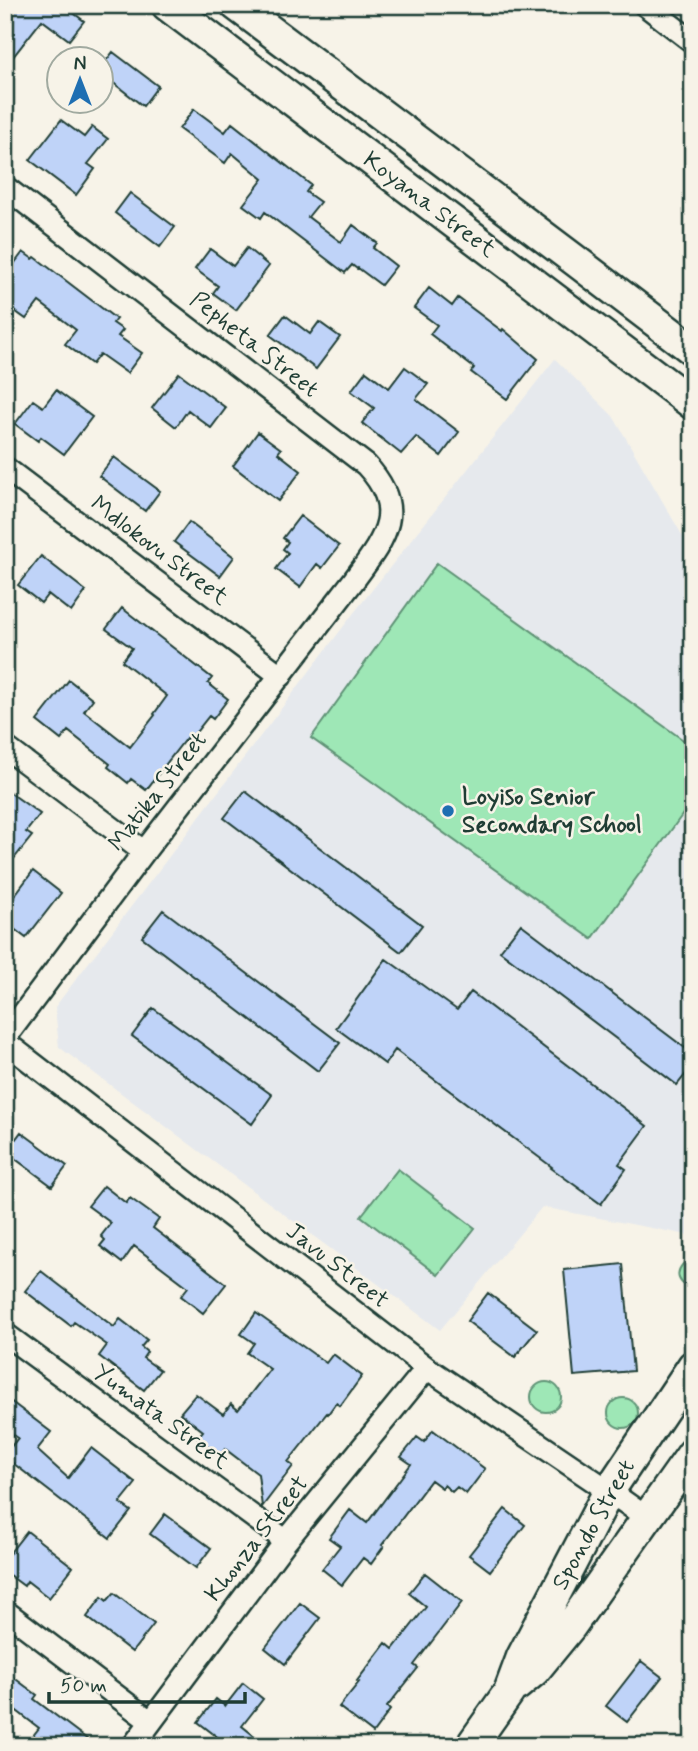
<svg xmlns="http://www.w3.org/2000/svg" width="698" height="1751" font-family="Mynerve,sans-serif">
<rect width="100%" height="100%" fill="#f7f3e8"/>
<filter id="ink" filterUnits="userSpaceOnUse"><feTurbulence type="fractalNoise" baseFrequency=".0143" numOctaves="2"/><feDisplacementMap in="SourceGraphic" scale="14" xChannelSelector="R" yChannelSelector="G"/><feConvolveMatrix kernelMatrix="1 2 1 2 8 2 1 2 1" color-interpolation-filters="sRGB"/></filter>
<g filter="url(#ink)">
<path fill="#e6e9ed" d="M555,359L613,416L689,547L693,557V1236L542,1207L440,1330L59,1047L55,1007L353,614Z"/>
<path fill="#9ee7b6" stroke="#5e9275" stroke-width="2" d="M437,563L693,747V800L592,939L311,738Z
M398,1169L475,1228L438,1275L361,1216Z
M693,1258V1288C672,1284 675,1264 693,1258Z
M531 1397a15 15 0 1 1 30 0a15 15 0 1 1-30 0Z
M608 1413a15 15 0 1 1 30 0a15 15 0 1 1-30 0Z"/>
<path fill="#bfd3f8" stroke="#1f3d34" stroke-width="2" d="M18,5H63L84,21L69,40L42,20L5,67V26L11,19L9,17Z
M113,52L158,86L143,106L102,74V66Z
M194,109L225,132L232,123L311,185L306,192L320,202L308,217L341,242L353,225L377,243L373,248L396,266L381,285L358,268L357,269L352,265L345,273L265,212L261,218L243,205L263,179L232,153L225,163L179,129Z
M61,120L84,137L92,127L108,139L88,164L95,169L76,195L30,160Z
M130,193L175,227L160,247L115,213Z
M247,248L269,266L236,310L213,293L218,286L195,269L210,249L233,266Z
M23,252L33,259L35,257L116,319L113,323L123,330L118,336L142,353L127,373L100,354L92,364L65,344L76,330L39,302L26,319L5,304V276Z
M429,288L452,306L458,298L502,331L503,329L538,359L507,399L471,372L474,368L430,334L437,325L414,308Z
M285,315L310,334L319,322L340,337L316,369L270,335Z
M405,367L428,384L416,399L459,432L441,456L416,437L401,454L362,423L374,408L351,391L366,371L389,388Z
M179,373L226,408L211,428L188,410L176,427L152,408Z
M56,390L92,417L64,454L41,437L38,441L15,424L33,400L43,407Z
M258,432L281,449L278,453L301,471L278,501L233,466Z
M114,457L160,491L145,511L99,476Z
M300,516L339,546L322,568L317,564L300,587L276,569L288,553L283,549L288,542L283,538Z
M189,522L234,557L220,576L174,542Z
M41,556L86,591L71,612L48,594L41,603L18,585Z
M122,608L212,678L208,683L228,699L213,719L209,716L189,741L186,738L146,790L131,779L128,783L108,767L110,764L68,731L61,740L37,721L69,680L93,699L84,711L130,747L155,715L154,714L167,696L122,661L132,648L106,629Z
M5,789L40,814L26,832L32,836L5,870Z
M245,791L422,925L401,952L224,818Z
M33,871L61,893L26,938L5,922V908Z
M163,910L340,1043L318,1071L142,937Z
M521,924L693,1054V1065L677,1085L500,951Z
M386,959L457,1010L471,992L647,1126L619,1164L626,1169L601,1204L551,1168L552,1167L395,1050L385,1064L336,1028Z
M153,1008L272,1095L252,1124L132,1036Z
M21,1132L67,1166L52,1186L6,1152Z
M104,1186L126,1203L130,1198L159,1219L153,1228L226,1284L203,1313L181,1296L188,1287L134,1246L122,1263L100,1246L105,1240L101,1236L111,1223L88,1206Z
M623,1264L633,1371L574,1376L564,1270Z
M41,1271L114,1327L120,1319L147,1340L141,1347L147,1352L143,1358L160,1370L144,1390L99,1356L107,1345L74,1322L71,1326L25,1291Z
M488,1293L537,1330L515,1357L467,1321Z
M256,1313L326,1363L333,1354L362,1376L340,1406L336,1403L328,1414L327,1413L288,1462L293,1466L262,1507L258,1474L225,1449L220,1456L197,1438L203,1431L180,1413L196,1394L223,1414L231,1404L238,1410L270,1369L247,1353L254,1343L241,1334Z
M5,1397L51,1432L37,1450L68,1478L91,1448L136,1483L120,1503L131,1511L110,1538L5,1457V1454L18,1438L5,1429Z
M433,1430L485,1469L466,1494L457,1487L452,1492L444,1485L442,1488L431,1480L382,1545L384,1546L371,1564L363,1558L342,1585L322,1569L340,1546L329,1538L350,1510L367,1523L411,1464L401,1457L417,1437L424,1442Z
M505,1509L525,1525L490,1571L469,1555Z
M165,1514L211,1548L196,1568L150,1534Z
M27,1531L73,1567L49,1598L27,1581L24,1586L5,1572V1559Z
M425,1573L462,1602L414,1665L418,1668L387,1707L390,1710L373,1733L339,1707L359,1682L357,1681L386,1643L393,1649L426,1607L409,1593Z
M114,1593L154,1624L132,1652L87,1617L102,1597L107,1601Z
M300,1603L320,1618L285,1664L265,1648Z
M641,1661L662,1677L627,1722L606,1706Z
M5,1671L37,1695L34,1699L96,1746H25L39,1728L5,1702Z
M243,1683L263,1699L242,1726L267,1746H229L198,1722L216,1699L225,1706Z"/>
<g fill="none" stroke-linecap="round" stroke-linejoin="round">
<g stroke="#1f3d34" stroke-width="26">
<path id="minor" d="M645,5L693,42
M5,187L366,465C408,510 385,538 354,580L144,852L5,1038
M5,468L281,676
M5,747L144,852
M5,1042L427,1368L609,1491L647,1518
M5,1334L286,1541
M5,1611L151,1722
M133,1746L286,1541L427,1368"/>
</g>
<g stroke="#1f3d34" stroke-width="35">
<path id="secondary" d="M167,5L693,404
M236,5L576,261L693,350
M517,1685L534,1671L570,1627L693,1453
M471,1746L509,1692L522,1657L609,1491L693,1366"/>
</g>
<use href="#minor" stroke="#f7f3e8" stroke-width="21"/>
<use href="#secondary" stroke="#f7f3e8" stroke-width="30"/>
</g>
</g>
<circle fill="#1f6fb2" stroke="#f7f3e8" stroke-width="2.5" cx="448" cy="811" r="7"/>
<g text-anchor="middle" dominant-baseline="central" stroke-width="5" stroke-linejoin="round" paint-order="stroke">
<g font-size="24" fill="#1f3d34" stroke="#f7f3e8">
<text transform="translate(429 205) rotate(37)">Koyana Street</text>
<text transform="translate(254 345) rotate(38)">Pepheta Street</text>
<text transform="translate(159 551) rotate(37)">Mdlokovu Street</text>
<text transform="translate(158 792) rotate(-52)">Matika Street</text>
<text transform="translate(337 1266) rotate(38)">Javu Street</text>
<text transform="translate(161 1417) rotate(36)">Yumata Street</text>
<text transform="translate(594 1525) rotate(-61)">Spondo Street</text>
<text transform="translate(257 1539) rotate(-52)">Khonza Street</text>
</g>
<g font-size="24" font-weight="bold" fill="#1f3d34" stroke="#f7f3e8" text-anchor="start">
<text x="462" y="797">Loyiso Senior<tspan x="462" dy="28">Secondary School</tspan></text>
</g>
</g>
<rect width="698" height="1751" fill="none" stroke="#f7f3e8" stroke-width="28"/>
<rect x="14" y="14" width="670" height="1723" fill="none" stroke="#1f3d34" stroke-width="2.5" filter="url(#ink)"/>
<g transform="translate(80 80)"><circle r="33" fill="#f7f3e8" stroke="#a1aaa0" stroke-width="2"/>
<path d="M0-5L12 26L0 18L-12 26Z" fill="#1f6fb2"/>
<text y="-10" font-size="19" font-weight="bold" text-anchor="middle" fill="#1f3d34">N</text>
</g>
<path d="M49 1692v10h196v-10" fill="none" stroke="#1f3d34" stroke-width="3.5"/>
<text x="60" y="1692" font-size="21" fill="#1f3d34" stroke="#f7f3e8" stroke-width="5" paint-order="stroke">50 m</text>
</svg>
